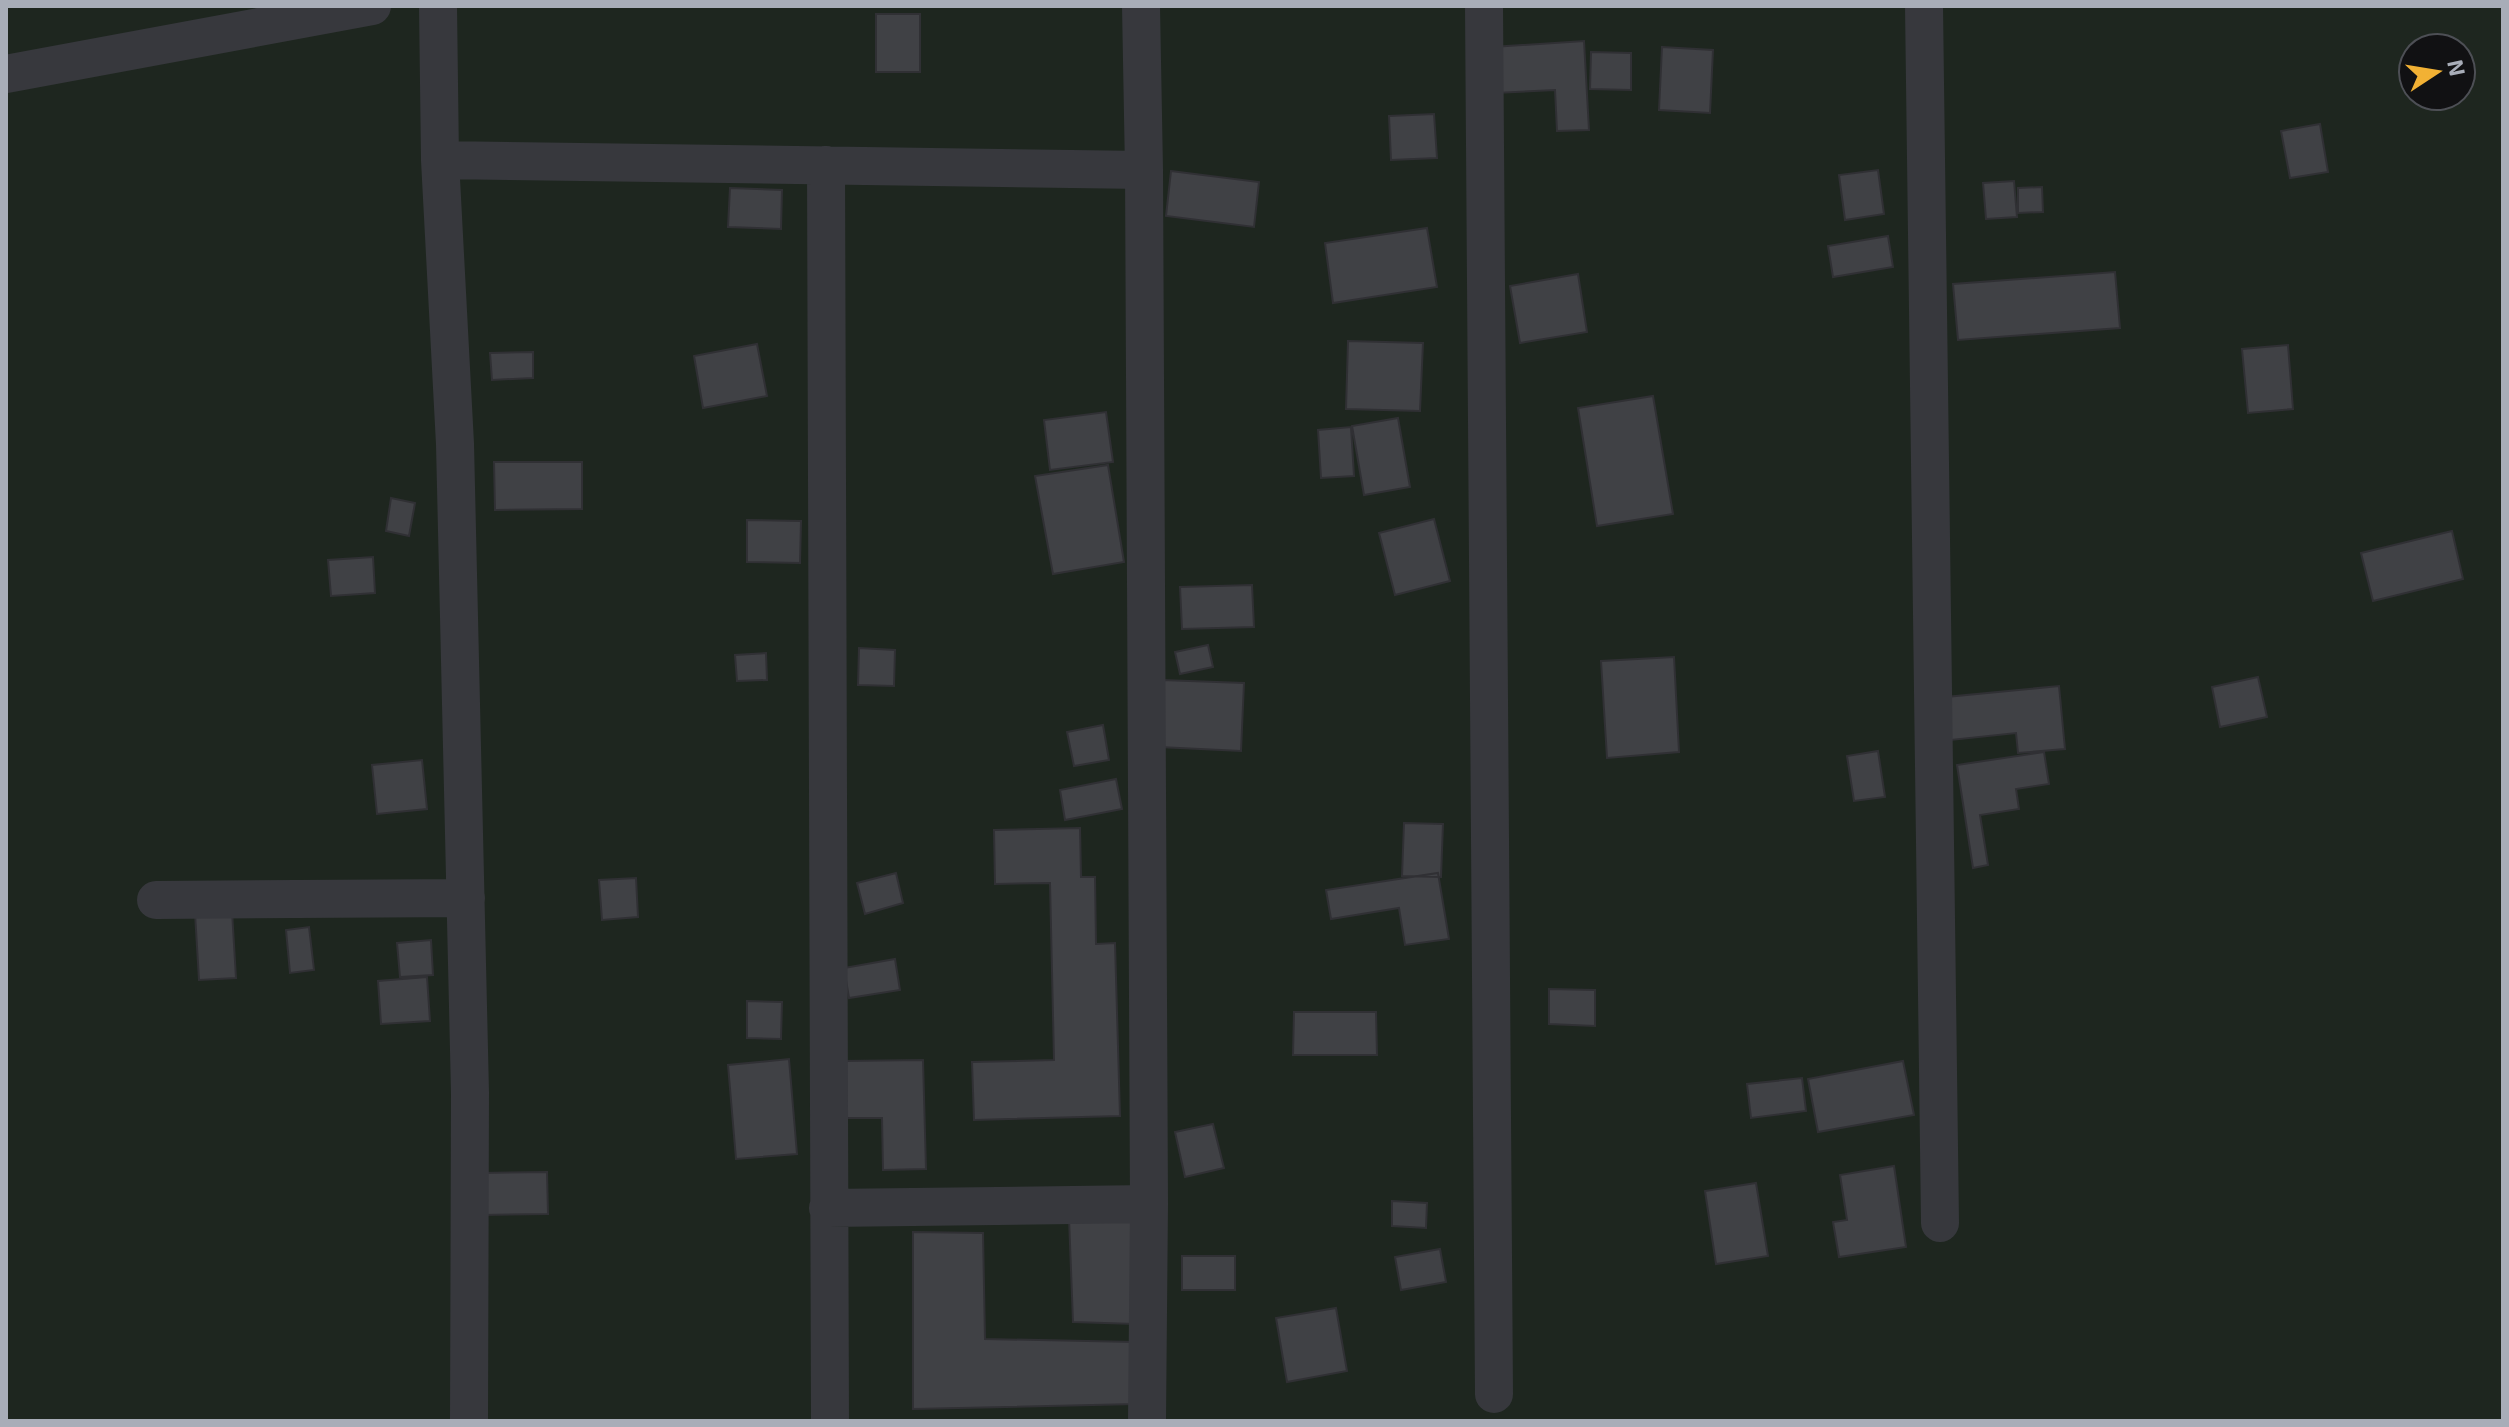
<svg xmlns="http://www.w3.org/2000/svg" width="2509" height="1427" font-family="'Exo 2',sans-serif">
<rect width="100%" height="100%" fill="#161618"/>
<path fill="#1e261f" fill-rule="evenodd" d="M6,6H2503V1421H6ZM2413,48H2461V96H2413Z"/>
<path fill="#404145" stroke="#303034" stroke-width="2" d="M876,14H920V72H876Z
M1584,41L1589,130L1557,131L1555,90L1495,93L1492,47Z
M1662,47L1713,50L1710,113L1659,110Z
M1591,52L1631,53V90L1590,89Z
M1434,114L1437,158L1391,160L1389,116Z
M2320,124L2328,172L2290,178L2281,131Z
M1878,170L1884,214L1845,220L1839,175Z
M1171,171L1259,182L1254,227L1166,216Z
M2014,181L2017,217L1986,219L1983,183Z
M2042,187L2043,212L2018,213V188Z
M730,188L782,190L781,229L728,227Z
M1427,228L1437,287L1333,303L1325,243Z
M1888,236L1893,267L1833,277L1828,246Z
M2115,272L2120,328L1958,340L1953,284Z
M1578,274L1587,332L1520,343L1510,286Z
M1348,341L1423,343L1420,411L1346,409Z
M757,344L767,396L703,408L694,356Z
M2288,345L2293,409L2248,413L2242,349Z
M533,352V378L492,380L490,353Z
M1653,396L1673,514L1597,526L1578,408Z
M1106,412L1113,462L1050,470L1044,420Z
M1398,418L1410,487L1364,495L1352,426Z
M1351,427L1354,476L1321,478L1318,430Z
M494,462H582V509L495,510Z
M1108,465L1124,562L1053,574L1035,476Z
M391,498L415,503L409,536L386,531Z
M1434,519L1450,581L1395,595L1379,533Z
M747,520L801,521L800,563L747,562Z
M2452,531L2463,579L2373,601L2361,553Z
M373,557L375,593L331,596L328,560Z
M1252,585L1254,627L1182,629L1180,587Z
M1208,645L1213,667L1180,674L1175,652Z
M859,648L895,650L894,686L858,685Z
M766,653L767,680L737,681L735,655Z
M1674,657L1679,752L1607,758L1601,661Z
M2258,677L2267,717L2220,727L2212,687Z
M1162,680L1244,683L1241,751L1159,747Z
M2059,686L2065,749L2018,753L2016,733L1951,740L1946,697Z
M1103,725L1109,760L1074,766L1067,732Z
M1878,751L1885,797L1854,801L1847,756Z
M2044,752L2049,784L2016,789L2019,809L1980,815L1988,865L1973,868L1957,765Z
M422,760L427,809L377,814L372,765Z
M1116,779L1122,809L1065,820L1060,790Z
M1404,823L1443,824L1441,877L1402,876Z
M1080,828L1081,877H1095L1096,944L1115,943L1120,1116L974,1120L972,1062L1054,1060L1050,883L995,884L994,830Z
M896,873L903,903L865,914L857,883Z
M1438,873L1449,939L1405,945L1399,908L1331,919L1326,890Z
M636,878L638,917L602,920L599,880Z
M232,911L236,978L199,980L195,913Z
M309,927L314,970L290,973L286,930Z
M431,940L433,975L400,977L397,943Z
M895,959L900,990L849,998L844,968Z
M427,977L430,1021L381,1024L378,981Z
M1549,989L1595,990V1026L1549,1024Z
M747,1001L782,1002L781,1039L747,1038Z
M1294,1012H1376L1377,1055H1293Z
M789,1059L797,1154L736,1159L728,1065Z
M923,1060L926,1169L883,1170L882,1118H842L841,1061Z
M1903,1061L1914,1115L1818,1132L1808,1079Z
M1802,1078L1806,1111L1751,1118L1747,1084Z
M1213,1124L1224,1168L1185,1177L1175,1132Z
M1894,1166L1906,1247L1839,1257L1833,1222L1847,1220L1840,1175Z
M547,1172L548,1214L481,1215L480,1173Z
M1756,1183L1768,1256L1716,1264L1705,1191Z
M1392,1201L1427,1203L1426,1228L1392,1226Z
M1069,1218L1134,1219L1135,1324L1073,1322Z
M913,1232L983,1233L985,1339L1135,1342L1136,1404L913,1409Z
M1440,1249L1446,1282L1401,1290L1395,1257Z
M1182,1256H1235V1290H1182Z
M1336,1308L1347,1371L1287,1382L1276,1318Z"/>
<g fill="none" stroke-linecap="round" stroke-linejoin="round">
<path stroke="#37383d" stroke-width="38" d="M438,6L440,160L455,444L470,1093L469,1421
M1141,6L1144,170L1149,1204L1147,1421
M1484,6L1494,1394
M1924,6L1940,1223
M6,74L372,6
M440,160L1144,170
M826,165L830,1421
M156,900L466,898
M828,1208L1149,1204"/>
</g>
<rect width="2509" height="1427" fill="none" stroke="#a8adb8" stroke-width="16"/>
<g transform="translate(2437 72) rotate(78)"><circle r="38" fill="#111113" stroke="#4d4f55" stroke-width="2"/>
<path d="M0-6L14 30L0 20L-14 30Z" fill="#f2b134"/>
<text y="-12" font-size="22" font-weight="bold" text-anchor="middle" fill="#a8adb8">N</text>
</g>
</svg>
